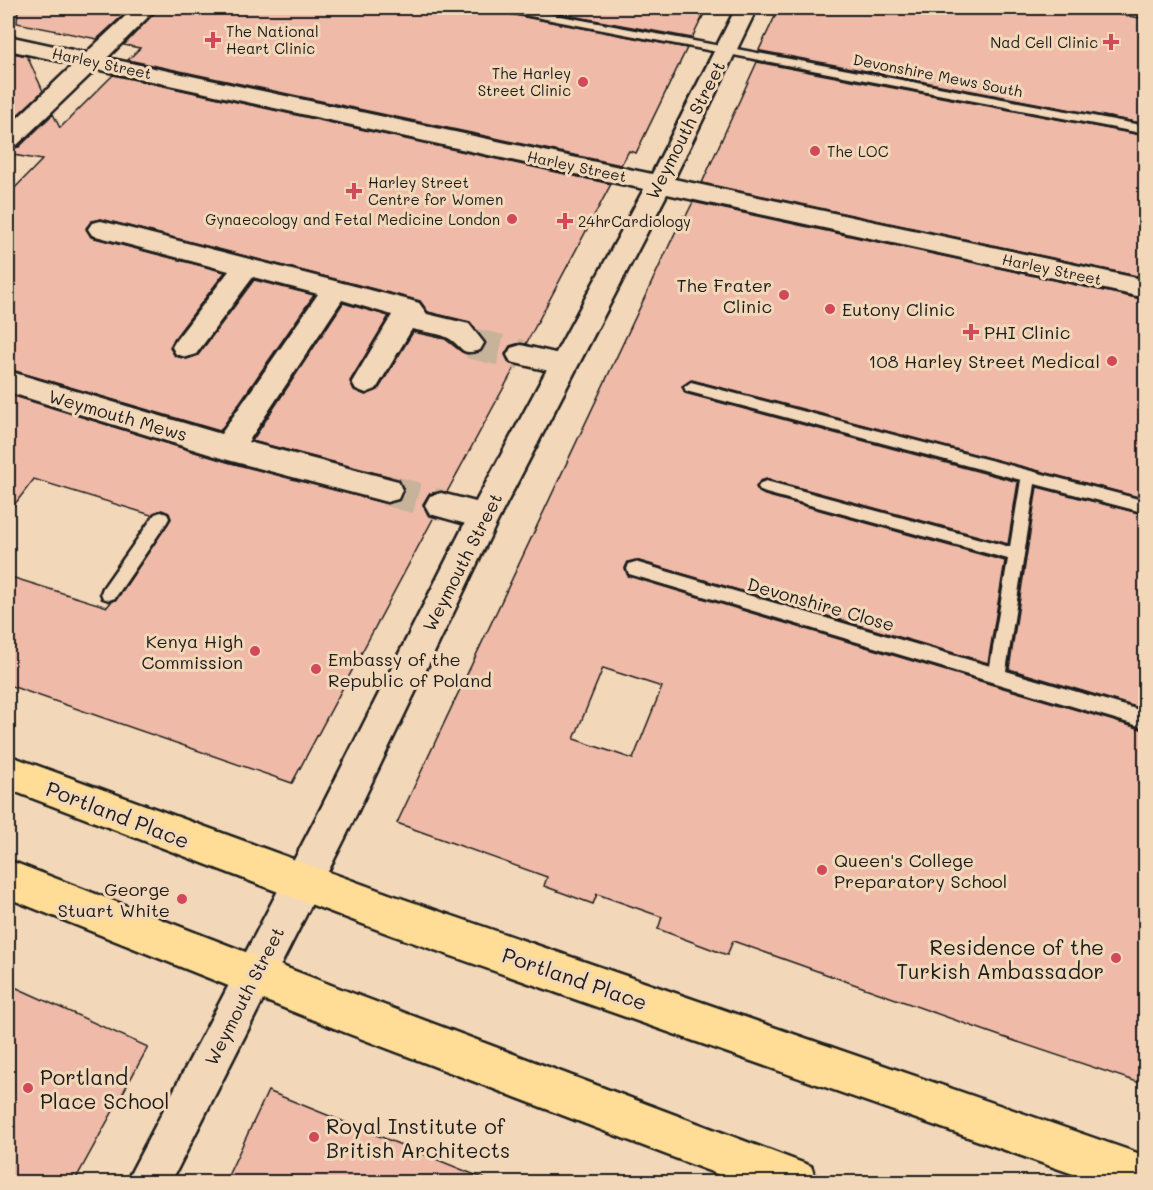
<svg xmlns="http://www.w3.org/2000/svg" width="1153" height="1190" font-family="Mali,sans-serif">
<rect width="100%" height="100%" fill="#f2d7b9"/>
<filter id="ink" filterUnits="userSpaceOnUse"><feTurbulence type="fractalNoise" baseFrequency=".0167" numOctaves="2"/><feDisplacementMap in="SourceGraphic" scale="12" xChannelSelector="R" yChannelSelector="G"/><feConvolveMatrix kernelMatrix="1 2 1 2 8 2 1 2 1" color-interpolation-filters="sRGB"/></filter>
<g filter="url(#ink)">
<path fill="#efbaa8" stroke="#1c1c1c" stroke-width="1.5" fill-rule="evenodd" d="M18,8H131L97,39L17,23Z
M159,8H497L504,13L687,48L636,153L629,151L621,165L128,60L140,48L124,45Z
M528,8H707L692,38Z
M779,8H1081L1146,19V124L761,51L759,50Z
M8,52L27,56L43,91L8,124Z
M757,62L1146,136V278L702,183Z
M113,75L611,184L526,344L520,343L510,346L505,354L509,363L516,365L447,492L440,491L429,494L423,504L428,515L434,517L292,783L8,685V576L107,607L111,602L117,599L171,519L169,513L162,510L151,515L34,479L8,513V394L227,462L388,504L399,501L404,491L399,479L252,441L343,303L389,316L350,381L354,390L365,395L378,390L413,332L445,339L462,352L468,354L481,352L486,343L470,322L428,312L420,301L101,219L92,221L86,228L91,237L225,272L174,339L170,348L175,356L187,359L198,355L254,280L314,295L220,431L8,369V195L42,160L8,154V149L19,147L53,114L60,128Z
M693,202L1146,300V499L692,380L682,386L685,393L1018,482L1008,544L767,479L760,481L756,487L759,492L765,495L1005,561L988,663L636,560L628,562L625,568L628,576L1141,729L1146,728V1085L997,1035L733,941L727,955L658,929L662,917L597,894L593,904L544,886L547,877L397,823L683,216H686ZM603,668L662,687L633,759L574,739Z
M1037,487L1146,515V710L1009,669Z
M8,984L148,1047L74,1182H8Z
M268,1091L490,1181L489,1182H225Z"/>
<g fill="none" stroke-linecap="round" stroke-linejoin="round">
<path stroke="#c7b29a" stroke-width="31" stroke-dasharray="31 16" stroke-linecap="butt" d="M470,343L521,355
M387,490L441,505"/>
<g stroke="#1c1c1c" stroke-width="5">
<path id="service" d="M499,8H518L1146,126V134L504,11Z
M691,382L1146,501V513L1035,484L1006,671L1146,712V726L1142,727L629,574L627,569L629,564L635,562L990,666L1008,559L766,493L761,491L758,487L761,483L766,481L1010,547L1021,480L686,391L684,387Z
M161,512L167,514L169,518L167,522L115,598L109,600L103,598L101,593L103,588L155,514Z"/>
</g>
<g stroke="#1c1c1c" stroke-width="5">
<path id="minor" d="M101,221L409,300L419,303L427,314L469,324L484,343L480,350C460,356 464,348 450,339C441,333 423,332 412,329L376,389L366,393L356,389L352,382L392,315L342,300L248,442L398,481L402,490L398,499L387,502L228,460L8,392V371L221,434L318,294L253,277L196,354L186,357L176,354L172,347L176,340L229,271L92,235L88,229L92,223Z
M521,345L572,357L576,364L572,371L562,374L511,362L507,355L511,348Z
M441,493L495,507L500,516L495,525L484,529L430,514L425,505L430,496Z"/>
</g>
<g stroke="#1c1c1c" stroke-width="5">
<path id="tertiary" d="M134,8H157L107,58L652,174L736,8H757L674,179L1146,280V298L667,194L500,516L344,840L171,1182H126L318,814L473,507L644,189L96,69L17,145L8,147V127L74,64L8,50V36L86,53Z"/>
</g>
<g stroke="#1c1c1c" stroke-width="5">
<path id="primary" d="M8,755L389,894L1146,1156V1182H1096L389,934L8,789Z
M8,860L344,990L795,1160L811,1166L817,1182H738L344,1032L8,898Z"/>
</g>
<use href="#service" fill="#f2d7b9" fill-rule="evenodd"/>
<use href="#minor" fill="#f2d7b9" fill-rule="evenodd"/>
<use href="#tertiary" fill="#f2d7b9" fill-rule="evenodd"/>
<use href="#primary" fill="#ffdd96" fill-rule="evenodd"/>
</g>
</g>
<g fill="#d1495b" stroke="#f2d7b9" stroke-width="2">
<path d="M210 31h6v6h6v6h-6v6h-6v-6h-6v-6h6z"/>
<path d="M1108 33h6v6h6v6h-6v6h-6v-6h-6v-6h6z"/>
<circle cx="583" cy="82" r="6"/>
<circle cx="815" cy="151" r="6"/>
<path d="M351 182h6v6h6v6h-6v6h-6v-6h-6v-6h6z"/>
<circle cx="512" cy="219" r="6"/>
<path d="M562 212h6v6h6v6h-6v6h-6v-6h-6v-6h6z"/>
<circle cx="784" cy="295" r="6"/>
<circle cx="830" cy="309" r="6"/>
<path d="M968 323h6v6h6v6h-6v6h-6v-6h-6v-6h6z"/>
<circle cx="1112" cy="361" r="6"/>
<circle cx="255" cy="651" r="6"/>
<circle cx="316" cy="669" r="6"/>
<circle cx="822" cy="870" r="6"/>
<circle cx="182" cy="899" r="6"/>
<circle cx="1116" cy="958" r="6"/>
<circle cx="28" cy="1088" r="6"/>
<circle cx="314" cy="1137" r="6"/>
</g>
<g text-anchor="middle" dominant-baseline="central" stroke-width="6" stroke-linejoin="round" paint-order="stroke">
<g font-size="15" fill="#1c1c1c" stroke="#f2d7b9" text-anchor="start">
<text x="226" y="31">The National<tspan x="226" dy="17">Heart Clinic</tspan></text>
<text x="1098" y="42" text-anchor="end">Nad Cell Clinic</text>
<text x="571" y="73" text-anchor="end">The Harley<tspan x="571" dy="17">Street Clinic</tspan></text>
<text x="827" y="151">The LOC</text>
<text x="368" y="182">Harley Street<tspan x="368" dy="17">Centre for Women</tspan></text>
<text x="500" y="219" text-anchor="end">Gynaecology and Fetal Medicine London</text>
<text x="578" y="221">24hrCardiology</text>
</g>
<g font-size="15" fill="#1c1c1c" stroke="#f2d7b9">
<text transform="translate(102 63) rotate(12)">Harley Street</text>
<text transform="translate(938 75) rotate(11)">Devonshire Mews South</text>
<text transform="translate(577 166) rotate(12)">Harley Street</text>
<text transform="translate(1052 269) rotate(12)">Harley Street</text>
</g>
<g font-size="18" fill="#1c1c1c" stroke="#f2d7b9">
<text transform="translate(685 130) rotate(-63)">Weymouth Street</text>
<text transform="translate(118 415) rotate(16)">Weymouth Mews</text>
<text transform="translate(462 562) rotate(-63)">Weymouth Street</text>
<text transform="translate(821 604) rotate(16)">Devonshire Close</text>
<text transform="translate(244 996) rotate(-63)">Weymouth Street</text>
</g>
<g font-size="18" fill="#1c1c1c" stroke="#f2d7b9" text-anchor="end">
<text x="772" y="285">The Frater<tspan x="772" dy="21">Clinic</tspan></text>
<text x="842" y="309" text-anchor="start">Eutony Clinic</text>
<text x="984" y="332" text-anchor="start">PHI Clinic</text>
<text x="1100" y="361">108 Harley Street Medical</text>
<text x="243" y="641">Kenya High<tspan x="243" dy="21">Commission</tspan></text>
<text x="328" y="659" text-anchor="start">Embassy of the<tspan x="328" dy="21">Republic of Poland</tspan></text>
<text x="834" y="860" text-anchor="start">Queen's College<tspan x="834" dy="21">Preparatory School</tspan></text>
<text x="170" y="889">George<tspan x="170" dy="21">Stuart White</tspan></text>
</g>
<g font-size="21" fill="#1c1c1c" stroke="#f2d7b9">
<text transform="translate(118 814) rotate(21)">Portland Place</text>
<text transform="translate(575 978) rotate(19)">Portland Place</text>
</g>
<g font-size="21" fill="#1c1c1c" stroke="#f2d7b9" text-anchor="start">
<text x="1104" y="946" text-anchor="end">Residence of the<tspan x="1104" dy="24">Turkish Ambassador</tspan></text>
<text x="40" y="1076">Portland<tspan x="40" dy="24">Place School</tspan></text>
<text x="326" y="1125">Royal Institute of<tspan x="326" dy="24">British Architects</tspan></text>
</g>
</g>
<rect width="1153" height="1190" fill="none" stroke="#f2d7b9" stroke-width="30"/>
<rect x="15" y="15" width="1123" height="1160" fill="none" stroke="#1c1c1c" stroke-width="2" filter="url(#ink)"/>
</svg>
